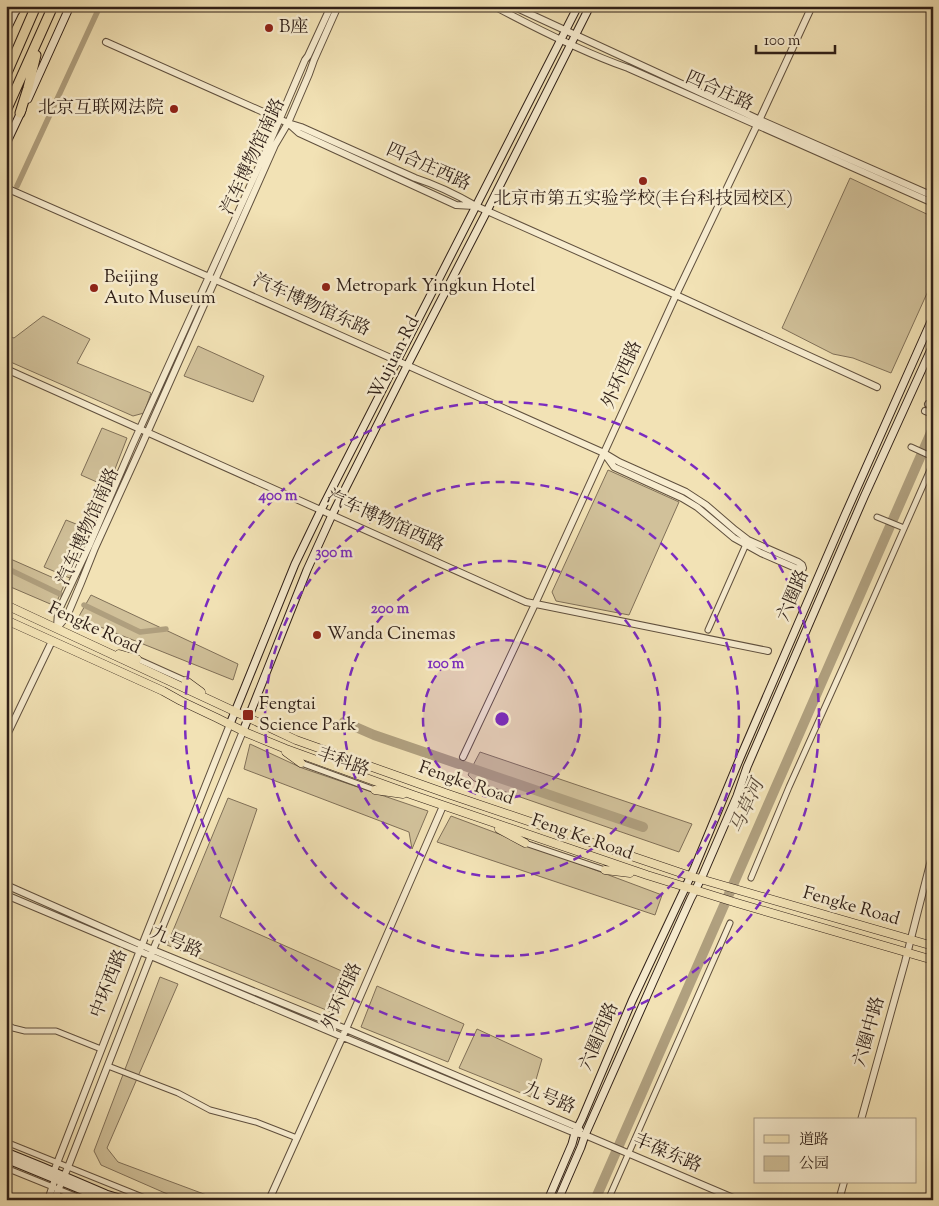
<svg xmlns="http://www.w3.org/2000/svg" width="939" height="1206" font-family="'Sorts Mill Goudy','Noto Serif SC',serif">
<rect width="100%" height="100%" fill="#f2e2b5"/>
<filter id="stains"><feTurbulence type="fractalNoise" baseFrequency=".004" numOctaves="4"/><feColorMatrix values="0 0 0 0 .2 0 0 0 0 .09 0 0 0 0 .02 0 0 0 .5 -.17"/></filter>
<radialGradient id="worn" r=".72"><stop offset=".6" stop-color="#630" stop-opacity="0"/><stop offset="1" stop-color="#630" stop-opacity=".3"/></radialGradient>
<path fill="#d1c19a" stroke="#807058" d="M850,178L933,217V280L891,373L853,358L833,354L782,328Z
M43,316L90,339L77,363L151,393L144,413L133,416L6,360V335L14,338Z
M198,346L264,376L253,402L184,376Z
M102,428L127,438L108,487L81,475Z
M608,470L679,502L629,615L556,601L552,592Z
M66,520L91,530L72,579L44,567Z
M6,557L65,583L55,606L6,585Z
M91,595L238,664L233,680L78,618Z
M250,744L302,768L428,811L412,849L409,832L244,769Z
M480,752L692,824L679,852L474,781L468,775Z
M228,798L257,809L220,917L353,976L336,1014L167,945Z
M451,816L662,895L655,915L437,842Z
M160,977L178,984L107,1148L118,1162L220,1200H181L101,1165L94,1151Z
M377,986L464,1024L448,1062L361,1027Z
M477,1029L542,1059L531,1097L459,1068Z"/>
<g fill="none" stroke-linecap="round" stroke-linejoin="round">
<path stroke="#b0a07f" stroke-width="5.5" d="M17,186L100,6
M6,568L60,594
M84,605L140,632L166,629"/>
<path stroke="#b0a07f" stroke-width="10" d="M344,722L374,735L643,827
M595,1200L933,428"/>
<g stroke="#60503e" stroke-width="7">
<path id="minor" d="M911,447L933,457
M877,517L904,528
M708,630L747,542
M137,659L186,681
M301,763L375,790
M525,843L605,870
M751,878L789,787L847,658L933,463
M6,1024L13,1028L25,1031H56L101,1049
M108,1066L178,1093L210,1110L256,1122L297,1138
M6,1142L150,1200
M6,1168L85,1200
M608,1200L730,923"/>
</g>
<g stroke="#60503e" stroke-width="8">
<path id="tertiary" d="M494,6C537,29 582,52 628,68L933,203
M508,6L517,8L760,120L933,196
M106,42L288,123L301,127L415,178C437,185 457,195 476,206L676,295L877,387
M289,124L299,133L456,205L474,206
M6,188L209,277L604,453L619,462L686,492L706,505L735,530L748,540L798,562L802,565L803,568L798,569L761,553L734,538L697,507L682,498L614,467L604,453
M6,369L526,602L768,651
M928,404L933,406
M925,411L933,414
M57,627L58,612L89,546L132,446L270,142L305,60L308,56L331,6
M57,628L67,616L81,583L95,548L140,449L275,145L288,123L309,74L314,60L338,6
M6,737L52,641
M463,757L535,604L676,295L757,125L812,6
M6,885L153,950L346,1029L577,1127L580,1130
M6,895L343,1037L575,1133L585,1135L738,1200
M861,1120L905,962L933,852
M48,1200L55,1179L54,1171L142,945L230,724
M54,1200L68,1167L153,950L223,780L243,731
M269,1200L346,1029L443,806
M839,1200L844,1182"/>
</g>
<g stroke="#2f1f17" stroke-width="9">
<path id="secondary" d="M6,7L16,11
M6,31L18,6
M28,99L70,6
M6,144L22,110
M230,724L295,564L321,510L578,6
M243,731L307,570L332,515L407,366L487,211L590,6
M6,1152L43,1167L106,1194L126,1200
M6,1159L106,1200
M548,1200L572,1144L575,1133L582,1119L632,1001L694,869L740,758L845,515L933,317
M558,1200L581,1147L585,1135L653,982L691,898L701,879L737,796L747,767L864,497L933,345"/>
</g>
<g stroke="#2f1f17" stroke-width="9">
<path id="primary" d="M6,605L296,740L448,794L690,876L933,946
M6,620L163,691L181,701L217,718L247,733L286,749L413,795L647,875L737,903L933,960
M119,654L137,659
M186,681L201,692
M286,752L301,763
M375,790L403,794
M499,829L525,843
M605,870L630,873"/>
</g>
<g stroke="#2f1f17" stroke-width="11">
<path id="trunk" d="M6,75L36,6
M6,111L53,6
M20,113L28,88L36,55"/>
</g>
<use href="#minor" stroke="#f7eccf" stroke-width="5"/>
<use href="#tertiary" stroke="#f7eccf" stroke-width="6"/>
<use href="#secondary" stroke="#f7eccf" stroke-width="7"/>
<use href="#primary" stroke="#f2e2b5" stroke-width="8"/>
<use href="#trunk" stroke="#f2e2b5" stroke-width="9"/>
</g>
<circle cx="502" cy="719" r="79" fill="#7b2cbf" fill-opacity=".12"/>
<g fill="none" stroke="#7b2cbf" stroke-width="2.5" stroke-dasharray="9 6">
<circle cx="502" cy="719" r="79"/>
<circle cx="502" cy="719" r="158"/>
<circle cx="502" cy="719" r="237"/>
<circle cx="502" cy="719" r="317"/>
</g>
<g fill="#8f2418" stroke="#f7eccf" stroke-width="2">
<circle cx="269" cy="28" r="5"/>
<circle cx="174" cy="109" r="5"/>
<circle cx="643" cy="181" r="5"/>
<circle cx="326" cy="287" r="5"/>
<circle cx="94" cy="288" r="5"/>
<circle cx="317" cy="635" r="5"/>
<rect x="242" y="709" width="12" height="12" rx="2.5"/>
</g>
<g text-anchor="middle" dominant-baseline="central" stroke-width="5" stroke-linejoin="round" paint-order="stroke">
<g font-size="18" fill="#2f1f17" stroke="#f7eccf" text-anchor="start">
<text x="279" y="28">B座</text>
<text x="164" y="109" text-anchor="end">北京互联网法院</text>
<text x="643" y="200" text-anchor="middle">北京市第五实验学校(丰台科技园校区)</text>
<text x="104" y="278">Beijing<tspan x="104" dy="21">Auto Museum</tspan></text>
<text x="336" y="287">Metropark Yingkun Hotel</text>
<text x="327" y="635">Wanda Cinemas</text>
<text x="259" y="705">Fengtai<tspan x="259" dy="21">Science Park</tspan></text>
</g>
<g font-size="18" fill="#2f1f17" stroke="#f7eccf">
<text transform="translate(719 92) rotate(24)">四合庄路</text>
<text transform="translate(254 157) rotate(-65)">汽车博物馆南路</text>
<text transform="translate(428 168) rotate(24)">四合庄西路</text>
<text transform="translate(311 306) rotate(24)">汽车博物馆东路</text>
<text transform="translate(395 358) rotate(-63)">Wujuan Rd</text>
<text transform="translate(623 375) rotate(-66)">外环西路</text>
<text transform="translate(385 522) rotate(24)">汽车博物馆西路</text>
<text transform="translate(89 527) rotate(-66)">汽车博物馆南路</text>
<text transform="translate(794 596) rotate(-67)">六圈路</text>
<text transform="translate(94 629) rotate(25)">Fengke Road</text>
<text transform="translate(343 763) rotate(20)">丰科路</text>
<text transform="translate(466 784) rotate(19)">Fengke Road</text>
<text transform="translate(582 838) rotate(19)">Feng Ke Road</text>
<text transform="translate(851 907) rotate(16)">Fengke Road</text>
<text transform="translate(176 943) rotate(23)">九号路</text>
<text transform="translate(110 984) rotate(-69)">中环西路</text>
<text transform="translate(343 997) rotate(-66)">外环西路</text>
<text transform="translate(870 1032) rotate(-74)">六圈中路</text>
<text transform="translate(600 1037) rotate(-67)">六圈西路</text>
<text transform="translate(549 1099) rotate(23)">九号路</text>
<text transform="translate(667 1154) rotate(23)">丰葆东路</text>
</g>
<g font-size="19" font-style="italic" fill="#5c4c3b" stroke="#f7eccf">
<text transform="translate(748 807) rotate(-66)">马草河</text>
</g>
</g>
<circle cx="502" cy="719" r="8" fill="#7b2cbf" stroke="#f7eccf" stroke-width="2.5"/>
<g font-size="15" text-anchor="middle" font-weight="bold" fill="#7b2cbf" stroke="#f7eccf" stroke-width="5" stroke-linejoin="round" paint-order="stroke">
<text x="278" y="500">400 m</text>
<text x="334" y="557">300 m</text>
<text x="390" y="613">200 m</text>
<text x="446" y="668">100 m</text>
</g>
<rect width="939" height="1206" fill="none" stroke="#f2e2b5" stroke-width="25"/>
<rect x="8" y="8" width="924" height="1191" fill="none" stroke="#2f1f17" stroke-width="2.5"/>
<rect x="12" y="12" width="914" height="1181" fill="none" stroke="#2f1f17"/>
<rect x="754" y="1118" width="162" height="65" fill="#f7eccf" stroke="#a79a85"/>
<rect x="764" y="1135" width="25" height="8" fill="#f2e2b5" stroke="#a79a85"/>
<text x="799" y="1144" font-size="15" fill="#2f1f17">道路</text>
<rect x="764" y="1156" width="25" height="15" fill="#d1c19a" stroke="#a79a85"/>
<text x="799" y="1168" font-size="15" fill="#2f1f17">公园</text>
<path d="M756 45v8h79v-8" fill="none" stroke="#2f1f17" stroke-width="2.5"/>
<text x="764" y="45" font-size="15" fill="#2f1f17" stroke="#f7eccf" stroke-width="4" paint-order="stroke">100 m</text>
<rect width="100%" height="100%" filter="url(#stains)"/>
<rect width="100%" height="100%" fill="url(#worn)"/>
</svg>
